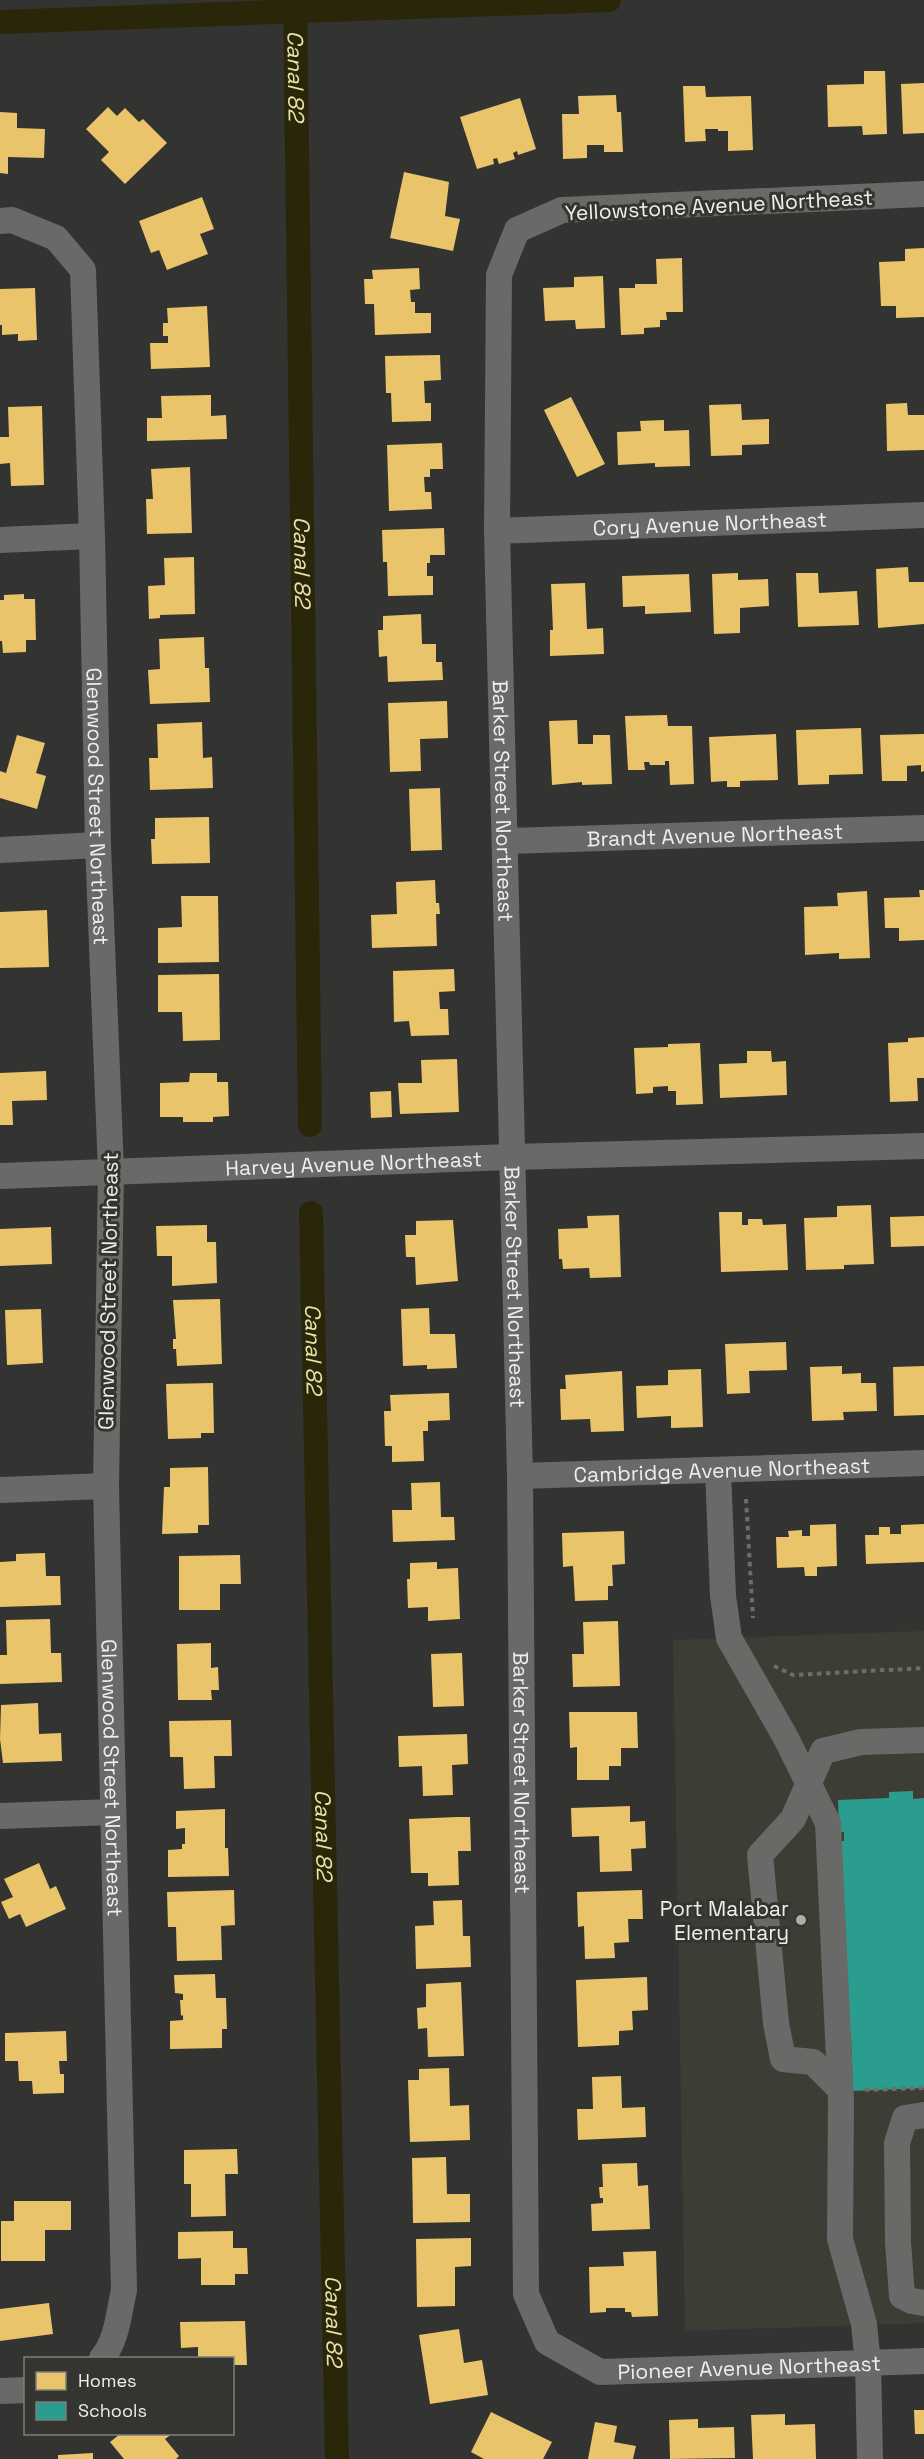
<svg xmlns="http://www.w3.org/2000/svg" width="924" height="2459" font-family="'Space Grotesk',sans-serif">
<rect width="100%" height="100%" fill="#333331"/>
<path fill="#3e3d35" d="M924,1631V2323L685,2331L673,1640Z"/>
<path fill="#e9c46a" d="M864,71H885L887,134L863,135L862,126L828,127L827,85L864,84Z
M924,83V133L903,134L901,84Z
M683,86H705L706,97L751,96L753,150L728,151V131H718V129H705L706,141L685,142Z
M616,95L617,112H621L623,152H604V145H587V158L563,159L562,114H579L578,96Z
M520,98L536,149L518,155L517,151L513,153L515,159L499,164L497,158L493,159L494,164L477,169L460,117Z
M108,107L117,116L125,108L139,122L143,119L167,143L125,184L101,160L109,152L86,129Z
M0,112L17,113V128L45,129L44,158L8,157V174L0,173Z
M404,172L449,182L445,216L460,219L453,251L390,238Z
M202,197L214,229L200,234L208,254L167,270L159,250L151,253L139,221Z
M924,248V317L896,318V306H881L879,262L905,261V249Z
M682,258L683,312H666L667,320H660V327L644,328V334L621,335L619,288H635V284H657L656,259Z
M419,268L420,289L410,290L411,302H415V313H431V333L375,335L374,304H365L364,279H373L372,270Z
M603,276L605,328L576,329L575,320L545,321L543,288L574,287V277Z
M35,288L37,340L18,341V334L2,335V325H0V289Z
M207,306L210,367L151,369L150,343H168V336H163V323H168L167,308Z
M440,355L441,380L424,381L425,403H431V421L392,422L391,393H386L385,356Z
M211,395V416L226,415L227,439L147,441V418H162L161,396Z
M571,397L605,464L577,477L544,410Z
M907,403L908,415H924V450L887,451L886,404Z
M741,404L742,420L769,419V444L742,445V455L711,456L709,405Z
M42,406L44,485L11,486L10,463L0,464V437H9L8,407Z
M664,420V431L689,430L690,466L655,467V463L618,465L617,432L641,431L640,421Z
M442,443L443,469H430V477H424L425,492H431L432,509L389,511L387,445Z
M190,467L192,533L147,534L146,499H153L151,469Z
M444,528L445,555H430V563H427V576H433V595L388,596L387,562H383L382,530Z
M194,557L195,614L160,615V618L149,619L148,586L165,585L164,558Z
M908,567L909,582H924V624L878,628L876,569Z
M738,573V580L768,579L769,606L740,608V633L714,634L712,574Z
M796,573H818L819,593L857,591L859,625L798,627Z
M689,574L691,612L645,614V606L623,607L622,576Z
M585,583L587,629L603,628L604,654L550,656V630H553L551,584Z
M24,594V599H35L36,640H26V652L3,653L2,641H0V600H4V595Z
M421,614L422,644H436V662H442L443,680L388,682L387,656L379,657L378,630H383V616Z
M204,637L205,668H209L210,702L150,704L148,670L160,669L159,639Z
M447,701L448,738L420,739L421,771L390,772L388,703Z
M667,715L668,726H692L694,784L670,785L669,761H665V765H650L649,762H644L645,770H628L625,716Z
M577,720L578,744H593V735H610L612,784L582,785V782L552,785L549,721Z
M202,722L203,758L212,757L213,788L150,790L149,758H158L157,724Z
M861,728L863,774L829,775V784L798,785L796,730Z
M776,734L778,780L740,781V787H727V781L711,782L709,737Z
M924,734V771L921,772V765L907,766V781H882L880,735Z
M17,735L45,743L36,773L46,776L37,809L0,798V771L6,773Z
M440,788L442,850L411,851L409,789Z
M209,817L210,863L152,864L151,839H155V818Z
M435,880L436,903H439L440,914H436L437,946L372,948L371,915L397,914L396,882Z
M919,890H924V940L899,941V928H885L884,898L920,897Z
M867,891L870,958L839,959V953L805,955L804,907L838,906L837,893Z
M181,896H218L219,962L158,963V928L182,927Z
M47,910L49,967L0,968V912Z
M454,969L455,991L439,992L440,1009H448L449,1035L411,1036L409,1021L394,1022L393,971Z
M219,974L220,1040L183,1041L182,1012H158V975Z
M924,1037V1078H917L918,1101L890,1102L888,1043L908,1042V1038Z
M700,1043L703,1104L676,1105V1091H668V1086L653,1087V1093L636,1094L634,1048L668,1047V1044Z
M747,1051H771L772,1062L786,1061L787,1095L720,1098L719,1064L747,1063Z
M457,1059L459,1112L400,1114L398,1083H422L421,1060Z
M46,1071L47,1100L12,1101L13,1125H0V1073Z
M190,1073H217V1082H228L229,1116L213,1117V1122H183V1117H160V1083L189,1082Z
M391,1091L392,1117L371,1118L370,1092Z
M871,1205L874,1264L844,1265V1269L806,1270L804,1218L837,1217V1206Z
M719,1212H742V1225H748V1219H762L763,1225L786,1224L788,1270L721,1272Z
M619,1215L621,1277L590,1278L589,1268L563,1269L562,1259H559L558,1229L588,1228L587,1216Z
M924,1216V1246L891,1247L890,1217Z
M453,1220L458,1281L416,1285L415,1257H406L405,1235H416V1221Z
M207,1225V1242H216L217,1283L172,1286V1256H157L156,1226Z
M51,1227L52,1264L0,1266V1229Z
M220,1299L222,1364L177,1366L176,1349H173V1339H176L173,1300Z
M429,1308L430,1334H455L457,1368L427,1369V1365L403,1366L401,1309Z
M41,1309L43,1363L7,1365L5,1310Z
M786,1342L787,1370L749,1371L750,1393L727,1394L725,1344Z
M842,1366V1374L861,1373V1383H876L877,1411L843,1412L844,1420L812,1421L810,1367Z
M924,1366V1415L894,1416L893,1367Z
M701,1369L703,1427L671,1428V1416L637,1418L636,1386L668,1385V1370Z
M622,1371L624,1431L591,1432L590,1419L561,1420L560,1389H566L565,1375Z
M213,1383L214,1433H201V1438L168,1439L166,1384Z
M449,1393L450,1420L428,1421V1431H423L424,1461L392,1462V1446H385L384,1411H391L390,1395Z
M208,1467L209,1525H198V1533L162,1534L164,1487H170V1468Z
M440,1482L441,1517H454L455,1540L393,1542L392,1510H412L411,1483Z
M836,1524L837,1566L817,1567V1576H805L804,1567L777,1568L776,1537H789L788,1531L802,1530V1536H810V1525Z
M924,1524V1562L866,1564L865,1535H879V1527H890V1534H901V1525Z
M624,1531L625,1564L612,1565L613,1586H608V1600L575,1601L573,1566L563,1567L562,1533Z
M45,1553L46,1576H60L61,1605L0,1607V1562L16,1561V1554Z
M240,1555L241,1584H220V1610H179V1556Z
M437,1562V1569L458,1568L460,1619L428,1621V1607L408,1608L407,1579H410V1563Z
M50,1619L51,1653H61L62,1682L0,1684V1655H7L6,1620Z
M618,1621L620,1686L573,1687L572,1654H584L583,1622Z
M211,1643V1668L218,1667L219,1690H211L212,1700H178L177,1644Z
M462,1653L464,1706L433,1707L431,1654Z
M38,1703L39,1734L61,1733L62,1761L3,1763L0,1739L1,1705Z
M569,1712H637L638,1748H621V1766H609V1780H577V1747L570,1748Z
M231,1720L232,1756H214L215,1788L184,1789L183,1757H170L169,1721Z
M467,1734L468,1764L452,1765L453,1795L423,1796L422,1766L399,1767L398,1736Z
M630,1806V1822L645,1821L646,1848L631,1849L632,1871L600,1872L599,1836L572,1837L571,1808Z
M225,1809V1848H228L229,1876L168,1877V1850L182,1849V1844H185V1828L176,1829V1811Z
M457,1817H470L471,1851H458L459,1885L428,1886V1873H411L409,1819Z
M39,1863L50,1889L56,1886L66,1909L26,1927L20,1914L9,1919L1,1902L13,1897L4,1879Z
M234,1890L235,1925L221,1926L222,1960L177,1961L176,1927H168L167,1892Z
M642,1890L643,1919H628L629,1942L614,1943L615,1958L585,1959L584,1926L578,1927L577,1892Z
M462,1900L463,1936H470L471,1967L416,1969L415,1926L434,1925L433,1901Z
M215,1974L216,1998H226L227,2029H222V2048L170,2049V2021L183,2020V2015L181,2016L180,2000H183V1994L175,1993L174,1975Z
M647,1977L648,2010L632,2011L633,2030L619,2031V2045L578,2047L576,1980Z
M461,1982L464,2056L428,2057L427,2028L418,2029L417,2008L426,2007V1984Z
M66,2031L67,2061H59L60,2074H64V2093L33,2094L32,2081H19L18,2061H5V2033Z
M449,2068L450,2106L469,2105L470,2140L410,2142L408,2080H419V2069Z
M621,2076L622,2108L645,2107L646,2137L578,2140L577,2109H593L592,2077Z
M237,2149L238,2174H225L226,2216L191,2217V2184H184V2150Z
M446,2157L447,2194H470V2222L413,2223L412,2158Z
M637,2163L638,2186L648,2185L650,2229L592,2231L591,2204L603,2203V2198H600L599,2187H603L602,2164Z
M14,2201H71V2230H45V2261H1V2221H14Z
M233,2231V2248H247L248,2274H235V2285H201V2258L178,2259V2232Z
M471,2238V2266L455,2267V2306L417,2307L416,2239Z
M656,2251L658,2316L632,2317L631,2312H625V2308H606V2312L590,2313L589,2267L624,2266L623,2252Z
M49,2303L53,2334L0,2341V2309Z
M245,2321L247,2365H232V2358H198V2347L181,2348L180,2322Z
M459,2329L464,2363L482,2360L488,2395L430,2404L419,2335Z
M914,2410H924V2434H915Z
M491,2412L552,2442L543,2459H484L471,2452Z
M785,2414V2425L815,2424L816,2459H753L751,2415Z
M698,2419V2428L734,2427L735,2458L670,2459L669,2420Z
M595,2422L617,2426L614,2442L636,2446L633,2459H588Z
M120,2434H172L165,2439L179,2456L176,2459H124L110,2442Z
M93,2453V2459H58V2455Z"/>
<path fill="#2a9d8f" d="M913,1791V1799L924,1798V2088L853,2091L851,2036H847L840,1841H844V1832H839L838,1800L889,1798V1792Z"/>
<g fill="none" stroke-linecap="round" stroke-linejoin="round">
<g stroke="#2a260a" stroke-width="24">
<path id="s1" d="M295,0L310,1125"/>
<path d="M0,22L609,0"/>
<path id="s2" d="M311,1213L337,2459"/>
</g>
<path stroke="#6d6d6c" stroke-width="4" stroke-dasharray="4.5 4.5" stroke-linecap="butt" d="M746,1499L753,1618
M774,1666L793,1675L924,1668
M865,2090L924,2088"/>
<g stroke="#696968" stroke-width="26">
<path id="s3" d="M924,194L562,210L517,230L499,275L497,531L520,1476L526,2294L547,2342L600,2372L924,2361"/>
<path id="s4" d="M0,221L12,220L56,238L83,270L92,536L98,845L111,1171L106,1486L124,2290C119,2312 117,2341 102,2358"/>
<path id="s5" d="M497,531L924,515"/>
<path d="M0,540L92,536"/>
<path id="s6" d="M505,841L924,828"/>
<path d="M0,850L98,845"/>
<path id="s7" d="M0,1176L512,1157L924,1146"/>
<path d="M718,1470L723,1596L729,1638L786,1738L828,1823L841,2101L840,2239L864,2324L868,2364L870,2459"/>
<path id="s8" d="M520,1476L924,1463"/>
<path d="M0,1490L106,1486"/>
<path d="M0,1816L113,1812"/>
<path d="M840,2089L813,2062L783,2059L776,2023L760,1855L793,1819L823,1751L861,1742L924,1740"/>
<path d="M924,2115L905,2118L897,2143L898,2242L902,2296L912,2301L924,2303"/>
<path d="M0,2391L26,2390"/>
</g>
</g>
<circle fill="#adadab" stroke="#343430" stroke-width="2" cx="801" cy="1920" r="6"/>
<g text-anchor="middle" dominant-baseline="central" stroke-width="6" stroke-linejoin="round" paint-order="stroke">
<g font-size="21" fill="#eeeeec" stroke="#343430">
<text transform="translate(719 205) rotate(-3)">Yellowstone Avenue Northeast</text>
<text stroke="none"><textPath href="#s5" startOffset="213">Cory Avenue Northeast</textPath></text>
<text stroke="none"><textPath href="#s3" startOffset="986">Barker Street Northeast</textPath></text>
<text stroke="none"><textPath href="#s4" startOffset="638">Glenwood Street Northeast</textPath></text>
<text stroke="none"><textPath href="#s6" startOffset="210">Brandt Avenue Northeast</textPath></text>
<text stroke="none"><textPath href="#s7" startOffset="354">Harvey Avenue Northeast</textPath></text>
<text stroke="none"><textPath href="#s3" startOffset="1472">Barker Street Northeast</textPath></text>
<text transform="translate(108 1291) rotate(-89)">Glenwood Street Northeast</text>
<text stroke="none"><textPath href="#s8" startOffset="202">Cambridge Avenue Northeast</textPath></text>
<text stroke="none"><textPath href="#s3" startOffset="1958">Barker Street Northeast</textPath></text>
<text stroke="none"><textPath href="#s4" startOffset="1610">Glenwood Street Northeast</textPath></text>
<text stroke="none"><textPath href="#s3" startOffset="2742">Pioneer Avenue Northeast</textPath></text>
</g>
<g font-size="21" fill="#eeeeec" stroke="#343430" text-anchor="end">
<text x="789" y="1908">Port Malabar<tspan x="789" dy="24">Elementary</tspan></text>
</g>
<g font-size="22" font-style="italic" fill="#eae3a8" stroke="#343430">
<text stroke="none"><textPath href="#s1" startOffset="76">Canal 82</textPath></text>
<text stroke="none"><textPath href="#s1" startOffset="562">Canal 82</textPath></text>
<text stroke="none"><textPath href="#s2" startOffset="136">Canal 82</textPath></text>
<text stroke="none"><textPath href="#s2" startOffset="622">Canal 82</textPath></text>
<text stroke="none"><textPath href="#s2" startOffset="1108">Canal 82</textPath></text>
</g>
</g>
<rect x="24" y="2357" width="210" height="78" fill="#343430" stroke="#7e7e7b" stroke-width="1.5"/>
<rect x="36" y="2372" width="30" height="18" fill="#e9c46a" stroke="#7e7e7b" stroke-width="1.5"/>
<text x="78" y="2387" font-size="18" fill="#eeeeec">Homes</text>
<rect x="36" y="2402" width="30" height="18" fill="#2a9d8f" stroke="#7e7e7b" stroke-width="1.5"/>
<text x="78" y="2417" font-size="18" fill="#eeeeec">Schools</text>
</svg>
